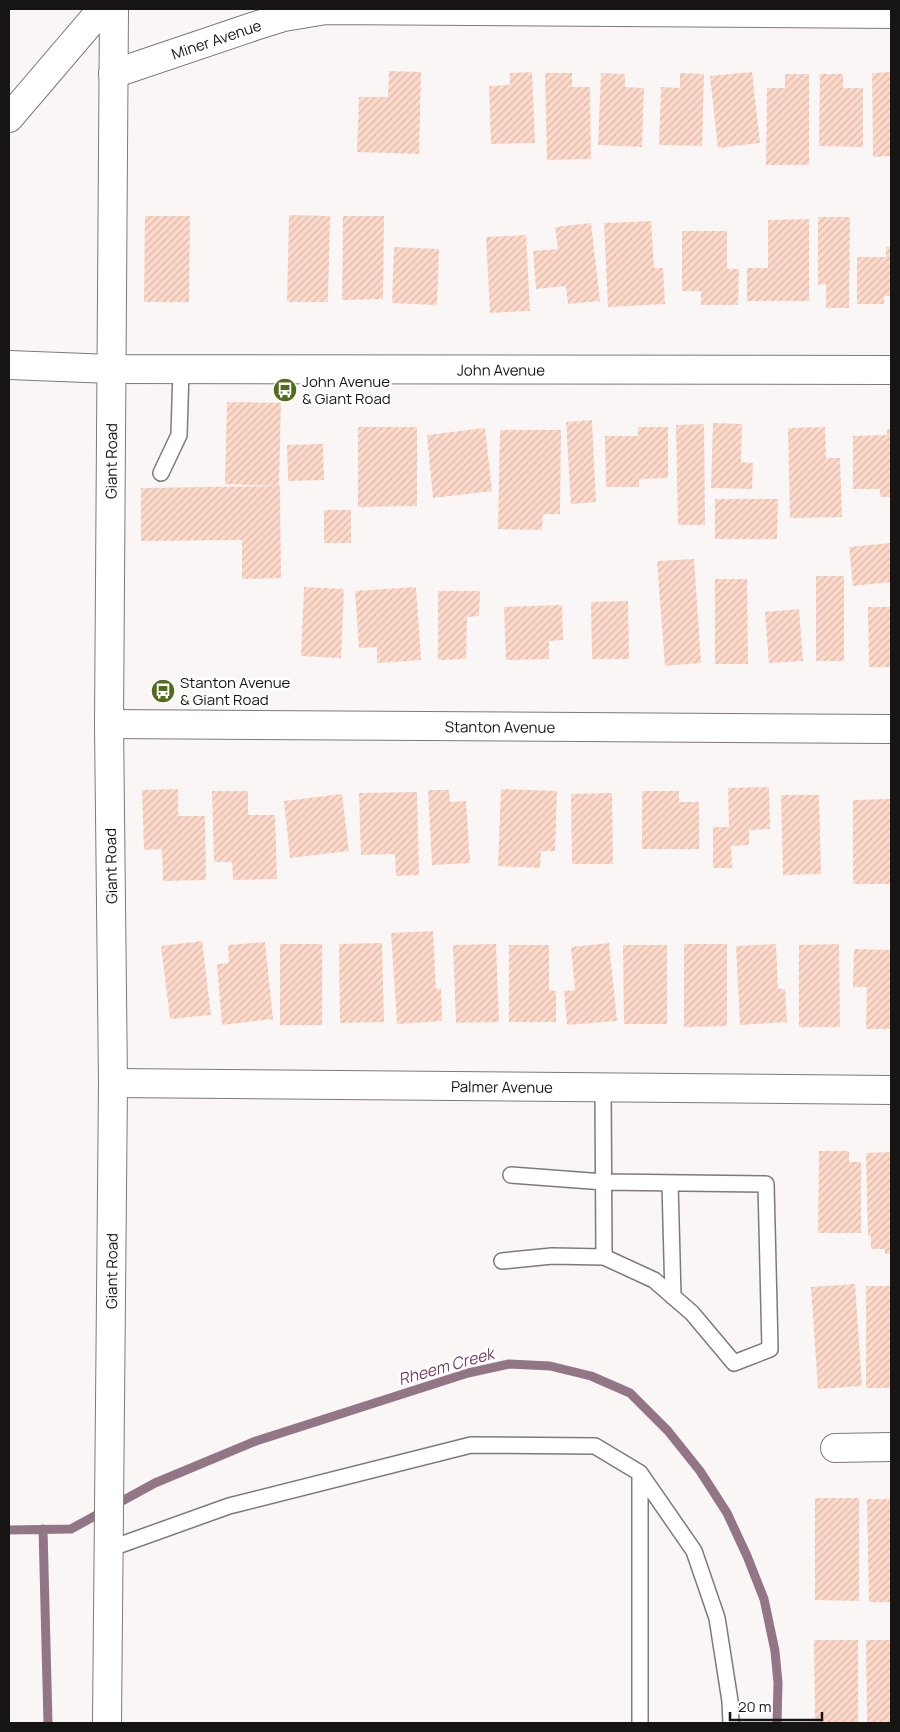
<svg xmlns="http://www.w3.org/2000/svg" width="900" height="1732" font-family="Manrope,sans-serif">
<defs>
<pattern id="building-hatch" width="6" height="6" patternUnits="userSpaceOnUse" patternTransform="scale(1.25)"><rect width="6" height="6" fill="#fdd9ca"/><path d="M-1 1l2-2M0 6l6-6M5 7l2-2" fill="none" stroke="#d8b9ad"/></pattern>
</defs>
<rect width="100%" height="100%" fill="#fbf6f6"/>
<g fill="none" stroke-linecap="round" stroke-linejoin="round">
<path stroke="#927685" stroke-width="9" d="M43,1529L48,1723
M9,1530L71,1529L155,1483L256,1441L468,1373L509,1364L550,1366L591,1376L630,1393L668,1431L700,1471L727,1513L747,1556L764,1599L775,1651L778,1683L777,1723"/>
</g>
<path fill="url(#building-hatch)" d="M389,71L421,72L419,154L357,152L359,97H388Z
M532,72L535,143L491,144L489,86L510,85V73Z
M752,72L760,143L718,148L710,76Z
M891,72V156L873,157L872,73Z
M545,73H572V87H590L591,159L547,160Z
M601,73L625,74V87L644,88L642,147L598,145Z
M680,73L704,74L702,146L659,145L661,87L680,88Z
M785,74H809V165H766L767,88H785Z
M820,74H843V88H863V147L819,146Z
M289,215L330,216L328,302H287Z
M145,216H190L189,302H144Z
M343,216H384L383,299L342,300Z
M818,217H850L849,308H826V284L818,285Z
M809,219V301H747V268H768V220Z
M651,221L654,268H663L665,304L608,307L604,223Z
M591,223L600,301L568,304L566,286L536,289L533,251L558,249L555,227Z
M682,231H727V269H739L738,305H701V291H682Z
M526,235L530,311L490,313L486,237Z
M394,247L439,249L437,305L392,303Z
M886,247H891V296H884V304H857V257H886Z
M227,402L281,403L279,486L225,484Z
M592,420L596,502L571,504L566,422Z
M713,423L742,424L741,462L753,463L752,489L711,488Z
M704,424L705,525H678L676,425Z
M358,427H417V506L358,507Z
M638,427H668V478L639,479V487H606L605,436H638Z
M825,427L826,458H840L842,517L790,518L788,428Z
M485,428L492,491L433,498L427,435Z
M887,429H891V497H880V489H853V436L887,435Z
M500,430H561L560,514H543L542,530L498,529Z
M323,444L324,480L288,481L287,445Z
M280,486L281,578L242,579V540L141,541V488Z
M715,499H778L777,539H715Z
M324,510H351V543H324Z
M891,543V582L853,586L849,547Z
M694,559L701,663L665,666L657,561Z
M816,576H844V661H816Z
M715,579H747L748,664H715Z
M304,587L344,589L341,658L301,656Z
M416,587L421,660L377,663V647L359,648L355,591Z
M438,591H480L479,616L467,617L466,659L438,660Z
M628,601L629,659H592L591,602Z
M562,605L563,640L549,641V659L506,660L504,607Z
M868,607H891V667H869Z
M799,609L803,661L769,663L765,612Z
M769,787L770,829L749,830V845L731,846L732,868H713V827H729L728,788Z
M178,789V816H205L206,880L163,881L162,849L144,850L142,790Z
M501,789L557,791L555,851H541L540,868L498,866Z
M428,790H449L450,802L466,801L470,863L432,865Z
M212,791H248V815H275L277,879L233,880L232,862H214Z
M642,791H679V802H699V849H642Z
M417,792L419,875L396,876L395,854L361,855L359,793Z
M612,793L613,864H572L571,794Z
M342,794L349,851L290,858L284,801Z
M781,795H819L821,874L783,875Z
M891,799V884H853V800Z
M433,931L436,989L441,988L442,1021L397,1024L391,933Z
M202,941L211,1015L170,1019L161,946Z
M265,942L273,1019L222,1025L217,964L229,963L228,945Z
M382,943L384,1022L340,1023L339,944Z
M609,943L617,1021L567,1025L564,991L575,990L571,947Z
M280,944H322V1025H280Z
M496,944L499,1022L456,1023L453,945Z
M684,944H727V1026L684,1027Z
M776,944L778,989H785L787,1022L740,1025L736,946Z
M839,944L840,1027H799V945Z
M509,945H549V990L556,991V1022H509Z
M623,945H667V1024H624Z
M854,949L891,950V1029H866L867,987H853Z
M819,1151H849V1162H861V1233H818Z
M891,1152V1254H885V1249H871V1236H868L866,1153Z
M855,1284L862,1386L818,1389L811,1287Z
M866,1286H891V1388H866Z
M815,1498H859V1601L815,1600Z
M867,1499H891V1602H869Z
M814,1640H858V1723H815Z
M866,1640H891V1723H867Z"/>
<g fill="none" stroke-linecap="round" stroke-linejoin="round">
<g stroke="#7e7a7a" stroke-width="18">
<path id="lane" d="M161,473L179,435L181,369
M511,1175L604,1182L766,1184L770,1349L734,1363L692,1313L654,1280L604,1257L603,1088
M670,1183L673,1297
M502,1261L552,1256L604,1257
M640,1473V1723
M109,1549L229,1506L471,1445L595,1446L640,1473L694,1551L717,1618L730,1701L731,1723"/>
</g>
<g stroke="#7e7a7a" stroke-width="30">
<g id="street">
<path id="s1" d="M113,74L255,26L284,17L326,10L891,14"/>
<path id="s2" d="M9,365L112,369L891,370"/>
<path id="s3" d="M113,1083L891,1090"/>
<path d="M835,1448L891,1447"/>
</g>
</g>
<g stroke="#7e7a7a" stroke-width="30">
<g id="secondary">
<path id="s4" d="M109,724L891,729"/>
<path id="s5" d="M107,1723L113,1083L109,724L114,9"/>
</g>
</g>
<g stroke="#7e7a7a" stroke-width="30">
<path id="highway" d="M9,118L102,9"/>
</g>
<use href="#lane" stroke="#fff" stroke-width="15"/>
<use href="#street" stroke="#fff" stroke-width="28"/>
<use href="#secondary" stroke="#fff" stroke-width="28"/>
<use href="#highway" stroke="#fff" stroke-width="28"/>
</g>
<defs>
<g id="bus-disc" transform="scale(1.25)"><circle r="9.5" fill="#526c1e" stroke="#fff"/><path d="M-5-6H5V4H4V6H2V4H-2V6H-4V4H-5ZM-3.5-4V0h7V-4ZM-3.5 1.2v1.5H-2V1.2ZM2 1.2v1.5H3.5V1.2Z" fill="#fff"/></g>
</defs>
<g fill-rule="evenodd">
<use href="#bus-disc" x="285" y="390"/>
<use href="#bus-disc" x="163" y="691"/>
</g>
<g text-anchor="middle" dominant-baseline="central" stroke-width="5" stroke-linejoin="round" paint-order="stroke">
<g font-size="15" fill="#161514" stroke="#fff">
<text stroke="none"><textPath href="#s1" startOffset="109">Miner Avenue</textPath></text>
<text stroke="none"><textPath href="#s2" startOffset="492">John Avenue</textPath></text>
<text stroke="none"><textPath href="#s5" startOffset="1262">Giant Road</textPath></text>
<text stroke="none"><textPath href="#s4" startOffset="391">Stanton Avenue</textPath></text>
<text transform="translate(111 866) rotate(-91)">Giant Road</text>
<text stroke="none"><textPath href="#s3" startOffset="389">Palmer Avenue</textPath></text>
<text stroke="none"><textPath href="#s5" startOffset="452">Giant Road</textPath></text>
</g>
<g font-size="15" fill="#161514" stroke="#fff" text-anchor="start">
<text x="302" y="381">John Avenue<tspan x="302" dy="17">&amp; Giant Road</tspan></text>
<text x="180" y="682">Stanton Avenue<tspan x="180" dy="17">&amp; Giant Road</tspan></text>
</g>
<g font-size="16" font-style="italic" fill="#733e60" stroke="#fff">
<text transform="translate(446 1366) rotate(-16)">Rheem Creek</text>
</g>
</g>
<rect width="900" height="1732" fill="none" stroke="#161514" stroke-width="20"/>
<path d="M730 1712v8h92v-8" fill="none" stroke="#161514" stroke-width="2.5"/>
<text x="738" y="1712" font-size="15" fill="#161514" stroke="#ffffff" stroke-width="4" paint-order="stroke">20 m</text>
</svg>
